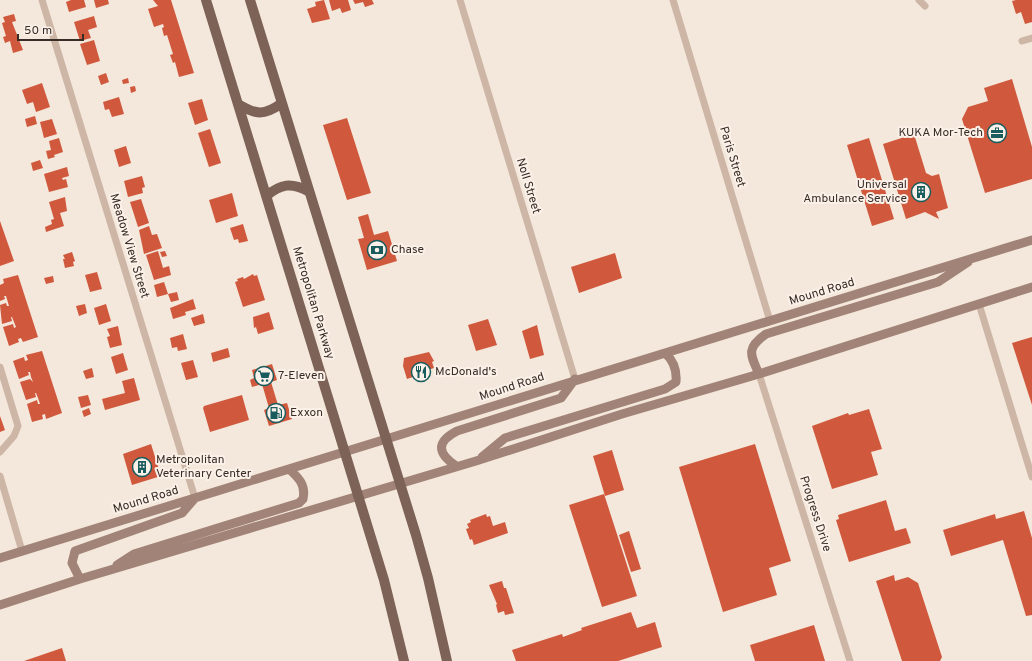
<svg xmlns="http://www.w3.org/2000/svg" width="1032" height="661" font-family="Overpass,sans-serif">
<rect width="100%" height="100%" fill="#f4e7db"/>
<path fill="#d0593d" d="M71,0H84L86,7L69,12L66,2Z
M94,0H108L109,4L96,8Z
M153,0H171L194,73L179,77L175,62L173,63L170,55L173,54L167,35L164,36L162,28L164,27L163,24L154,27L148,9L158,6Z
M324,0L330,19L312,23L307,9L316,6L315,2Z
M329,0H348L351,10L342,13L340,8L332,11Z
M353,0H372L374,4L365,7L363,2L355,4Z
M1016,0H1032V22L1025,24L1021,12L1016,14L1012,1Z
M14,14L16,21L12,22L23,50L13,53L10,41L5,43L3,37L6,36L2,23L5,22L3,17Z
M94,16L97,27L88,30L91,38L80,41L74,22Z
M94,40L100,61L87,65L80,44Z
M106,73L109,82L101,85L98,76Z
M128,78L129,83L123,84L122,80Z
M1012,79L1032,147V179L985,193L962,119L968,107L988,101L984,88Z
M42,83L50,107L36,112L33,102L27,104L22,90Z
M135,86L136,91L131,93L130,87Z
M119,97L124,114L112,117L109,109L105,110L103,102Z
M202,99L208,120L195,125L188,103Z
M35,116L37,124L27,127L25,119Z
M347,118L371,193L347,200L323,125Z
M52,119L57,134L44,138L40,122Z
M210,129L221,163L209,167L198,133Z
M914,134L926,173L932,176L939,174L948,208L936,212L939,219L925,212L906,219L883,144Z
M59,138L63,152L54,155L55,157L48,159L46,151L51,150L49,141Z
M869,138L894,219L872,226L847,145Z
M126,146L131,163L119,167L114,150Z
M40,160L43,168L33,171L31,163Z
M67,167L69,176L62,178L63,180L66,179L68,187L49,192L44,174Z
M142,176L145,187L142,188L143,193L128,197L124,181Z
M232,193L238,216L216,223L209,200Z
M65,197L67,211L60,213L64,226L46,232L45,227L52,224L51,220L54,219L49,202Z
M141,199L149,223L138,227L130,202Z
M368,214L374,235L388,231L397,261L367,270L358,239L364,238L358,217Z
M0,221L14,261L0,266Z
M243,224L248,241L239,243L238,239L234,240L230,228Z
M149,226L152,235L157,234L162,248L144,254L139,230Z
M158,251L163,268L169,266L171,275L154,280L146,255Z
M165,251L167,256L162,257L160,252Z
M72,252L75,261L73,262L74,266L65,268L63,259H65L63,255Z
M615,253L622,278L579,293L571,267Z
M97,272L102,289L90,292L85,275Z
M253,274L254,276L257,275L265,300L243,307L235,282L238,281L237,279L243,277L244,279Z
M18,275L38,337L23,342L21,338L18,339L19,342L9,346L3,327L13,324L14,328L16,327L12,317H11L12,321L2,324L0,305L6,303L7,306H9L6,296H4L5,299L0,301V285L4,283L3,279Z
M53,276L54,282L46,284L44,278Z
M164,282L168,294L157,297L154,285Z
M177,292L179,300L171,302L168,294Z
M193,299L196,309L185,312L186,315L173,319L170,308Z
M85,304L87,313L79,316L76,306Z
M106,304L111,321L99,325L94,308Z
M269,312L274,329L258,334L256,327L254,328L253,317Z
M203,314L205,323L194,326L191,318Z
M488,319L497,345L476,351L468,325Z
M537,325L544,355L530,359L522,331Z
M118,326L122,345L110,348L107,337L110,336L107,329Z
M183,334L187,349L178,351L177,347L172,348L170,338Z
M1032,337V405L1012,343Z
M228,348L230,357L213,362L211,353Z
M42,351L62,413L46,419L45,414L42,415L43,419L32,422L27,404L37,400L38,404H40L38,398L36,393H35L36,397L26,400L20,382L30,379L33,382L31,377L30,372H28L29,375L19,379L13,361L24,357L25,361L28,360L26,355Z
M429,352L434,361L432,362L434,368L418,373L419,375L407,379L403,366L404,358Z
M123,353L128,370L116,374L111,357Z
M193,360L198,377L186,380L181,363Z
M272,364L277,380L271,382L278,405L287,403L292,419L269,426L264,410L269,408L262,384L252,387L250,380L254,378L252,370Z
M92,368L94,377L86,379L83,371Z
M134,378L140,400L105,410L102,399L125,393L122,381Z
M88,395L91,405L81,408L78,397Z
M242,395L249,420L210,432L203,408L204,406Z
M89,408L91,414L84,417L82,411Z
M869,409L882,449L871,452L878,475L832,489L812,426L848,413L849,415Z
M0,416L5,430L0,432Z
M151,444L161,476L132,485L123,454Z
M755,444L791,561L769,568L777,595L723,612L679,467Z
M612,450L624,490L605,496L593,456Z
M604,494L637,596L602,607L569,505Z
M886,500L895,531L906,528L911,543L849,562L836,520L839,519L838,515Z
M1024,511L1032,538V615L1026,616L1003,540L951,556L943,530L995,514L996,519Z
M486,514L487,517L490,516L493,526L505,522L508,533L474,545L472,539L470,540L466,529L469,528L467,524L471,522L470,520Z
M629,531L641,569L631,572L619,535Z
M894,575L895,581L908,577L918,583L942,657L940,661H902L876,581Z
M502,581L504,588H506L514,613L505,615L504,611L498,613L496,605L497,604L489,585Z
M631,612L637,628L655,622L662,647L618,661H516L512,650L562,634L563,637L582,630L581,628Z
M814,625L825,661H755L750,645Z
M62,648L66,661H24Z"/>
<g fill="none" stroke-linecap="round" stroke-linejoin="round">
<path stroke="#cdb6a5" stroke-width="7" d="M42,0L195,498
M460,0L575,379
M673,0L770,321
M919,0L925,6
M1022,41L1032,38
M979,304L1032,477
M0,367L18,426L14,436L0,452
M759,374L850,661
M0,476L22,551"/>
<path stroke="#a18477" stroke-width="9" d="M759,374C750,354 746,348 766,334L938,282L968,262
M482,457L505,438L665,389L676,382C677,370 674,361 665,353
M456,466C437,453 436,442 457,431L561,398L575,379
M0,558L1032,240
M117,565L134,554L299,503L303,499C306,485 299,478 289,469
M80,579L72,563L75,551L182,513L195,498
M0,605L80,579L476,461L622,414L759,374L1032,287"/>
<path stroke="#7c6257" stroke-width="10" d="M206,0L384,580L404,661
M250,0L416,535L428,578L447,661
M238,104C256,115 264,116 282,103
M266,196C281,184 291,182 308,191"/>
</g>
<defs>
<g id="office-ring" transform="scale(1)"><circle r="9.5" fill="#fbf1e8" stroke="#195c5e" stroke-width="1.5"/><path d="M-6-3h4V-5.5h4V-3h4V5H-6ZM-1-4.5V-3h2v-1.5ZM-6 0V1H6V0Z" fill="#195c5e"/></g>
<g id="building-ring" transform="scale(1)"><circle r="9.5" fill="#fbf1e8" stroke="#195c5e" stroke-width="1.5"/><path d="M-4-6H4V6H1V3H-1V6H-4ZM-2.5-4.3h1.7v1.8h-1.7ZM.8-4.3h1.7v1.8H.8ZM-2.5-1h1.7V.8h-1.7ZM.8-1h1.7V.8H.8Z" fill="#195c5e"/></g>
<g id="bank-ring" transform="scale(1)"><circle r="9.5" fill="#fbf1e8" stroke="#195c5e" stroke-width="1.5"/><path d="M-6-4H6V4H-6ZM0-2.3a2.3 2.3 0 1 0 0 4.6a2.3 2.3 0 1 0 0-4.6Z" fill="#195c5e"/></g>
<g id="restaurant-ring" transform="scale(1)"><circle r="9.5" fill="#fbf1e8" stroke="#195c5e" stroke-width="1.5"/><path d="M-5-6h1v4h1v-4h1v4h1v-4h1v5L-1.5 .5V6h-2V.5L-5-1ZM5-6V6H3V1.5H1.5Q1.5-4 5-6Z" fill="#195c5e"/></g>
<g id="supermarket-ring" transform="scale(1)"><circle r="9.5" fill="#fbf1e8" stroke="#195c5e" stroke-width="1.5"/><path d="M-6-5.5h2.5l.6 2H6L4.5 2H-2.5L-4.4-4H-6ZM-1.5 3.2a1.3 1.3 0 1 0 .1 0ZM3 3.2a1.3 1.3 0 1 0 .1 0Z" fill="#195c5e"/></g>
<g id="fuel-ring" transform="scale(1)"><circle r="9.5" fill="#fbf1e8" stroke="#195c5e" stroke-width="1.5"/><path d="M-5.5-6h7V0h2V4h1.3V-2.5L3-4.5l.8-.8L6-3V5H2.5V1h-1V6h-7ZM-4.2-4.7v3.2H.2V-4.7Z" fill="#195c5e"/></g>
</defs>
<g fill-rule="evenodd">
<use href="#office-ring" x="997" y="133"/>
<use href="#building-ring" x="921" y="192"/>
<use href="#bank-ring" x="377" y="250"/>
<use href="#restaurant-ring" x="421" y="372"/>
<use href="#supermarket-ring" x="264" y="376"/>
<use href="#fuel-ring" x="276" y="413"/>
<use href="#building-ring" x="142" y="467"/>
</g>
<g text-anchor="middle" dominant-baseline="central" stroke-width="4" stroke-linejoin="round" paint-order="stroke">
<g font-size="12" fill="#382c27" stroke="#fbf1e8" text-anchor="start">
<text x="983" y="133" text-anchor="end">KUKA Mor-Tech</text>
<text x="907" y="185" text-anchor="end">Universal<tspan x="907" dy="14">Ambulance Service</tspan></text>
<text x="391" y="250">Chase</text>
<text x="435" y="372">McDonald's</text>
<text x="278" y="376">7-Eleven</text>
<text x="290" y="413">Exxon</text>
<text x="156" y="460">Metropolitan<tspan x="156" dy="14">Veterinary Center</tspan></text>
</g>
<g font-size="12" fill="#382c27" stroke="#fbf1e8">
<text transform="translate(732 157) rotate(73)">Paris Street</text>
<text transform="translate(528 186) rotate(73)">Noll Street</text>
<text transform="translate(129 246) rotate(73)">Meadow View Street</text>
<text transform="translate(822 292) rotate(-17)">Mound Road</text>
<text transform="translate(313 303) rotate(73)">Metropolitan Parkway</text>
<text transform="translate(512 387) rotate(-18)">Mound Road</text>
<text transform="translate(146 500) rotate(-17)">Mound Road</text>
<text transform="translate(815 514) rotate(72)">Progress Drive</text>
</g>
</g>
<path d="M18 34v6h65v-6" fill="none" stroke="#382c27" stroke-width="2"/>
<text x="24" y="34" font-size="12" fill="#382c27" stroke="#fbf1e8" stroke-width="3" paint-order="stroke">50 m</text>
</svg>
